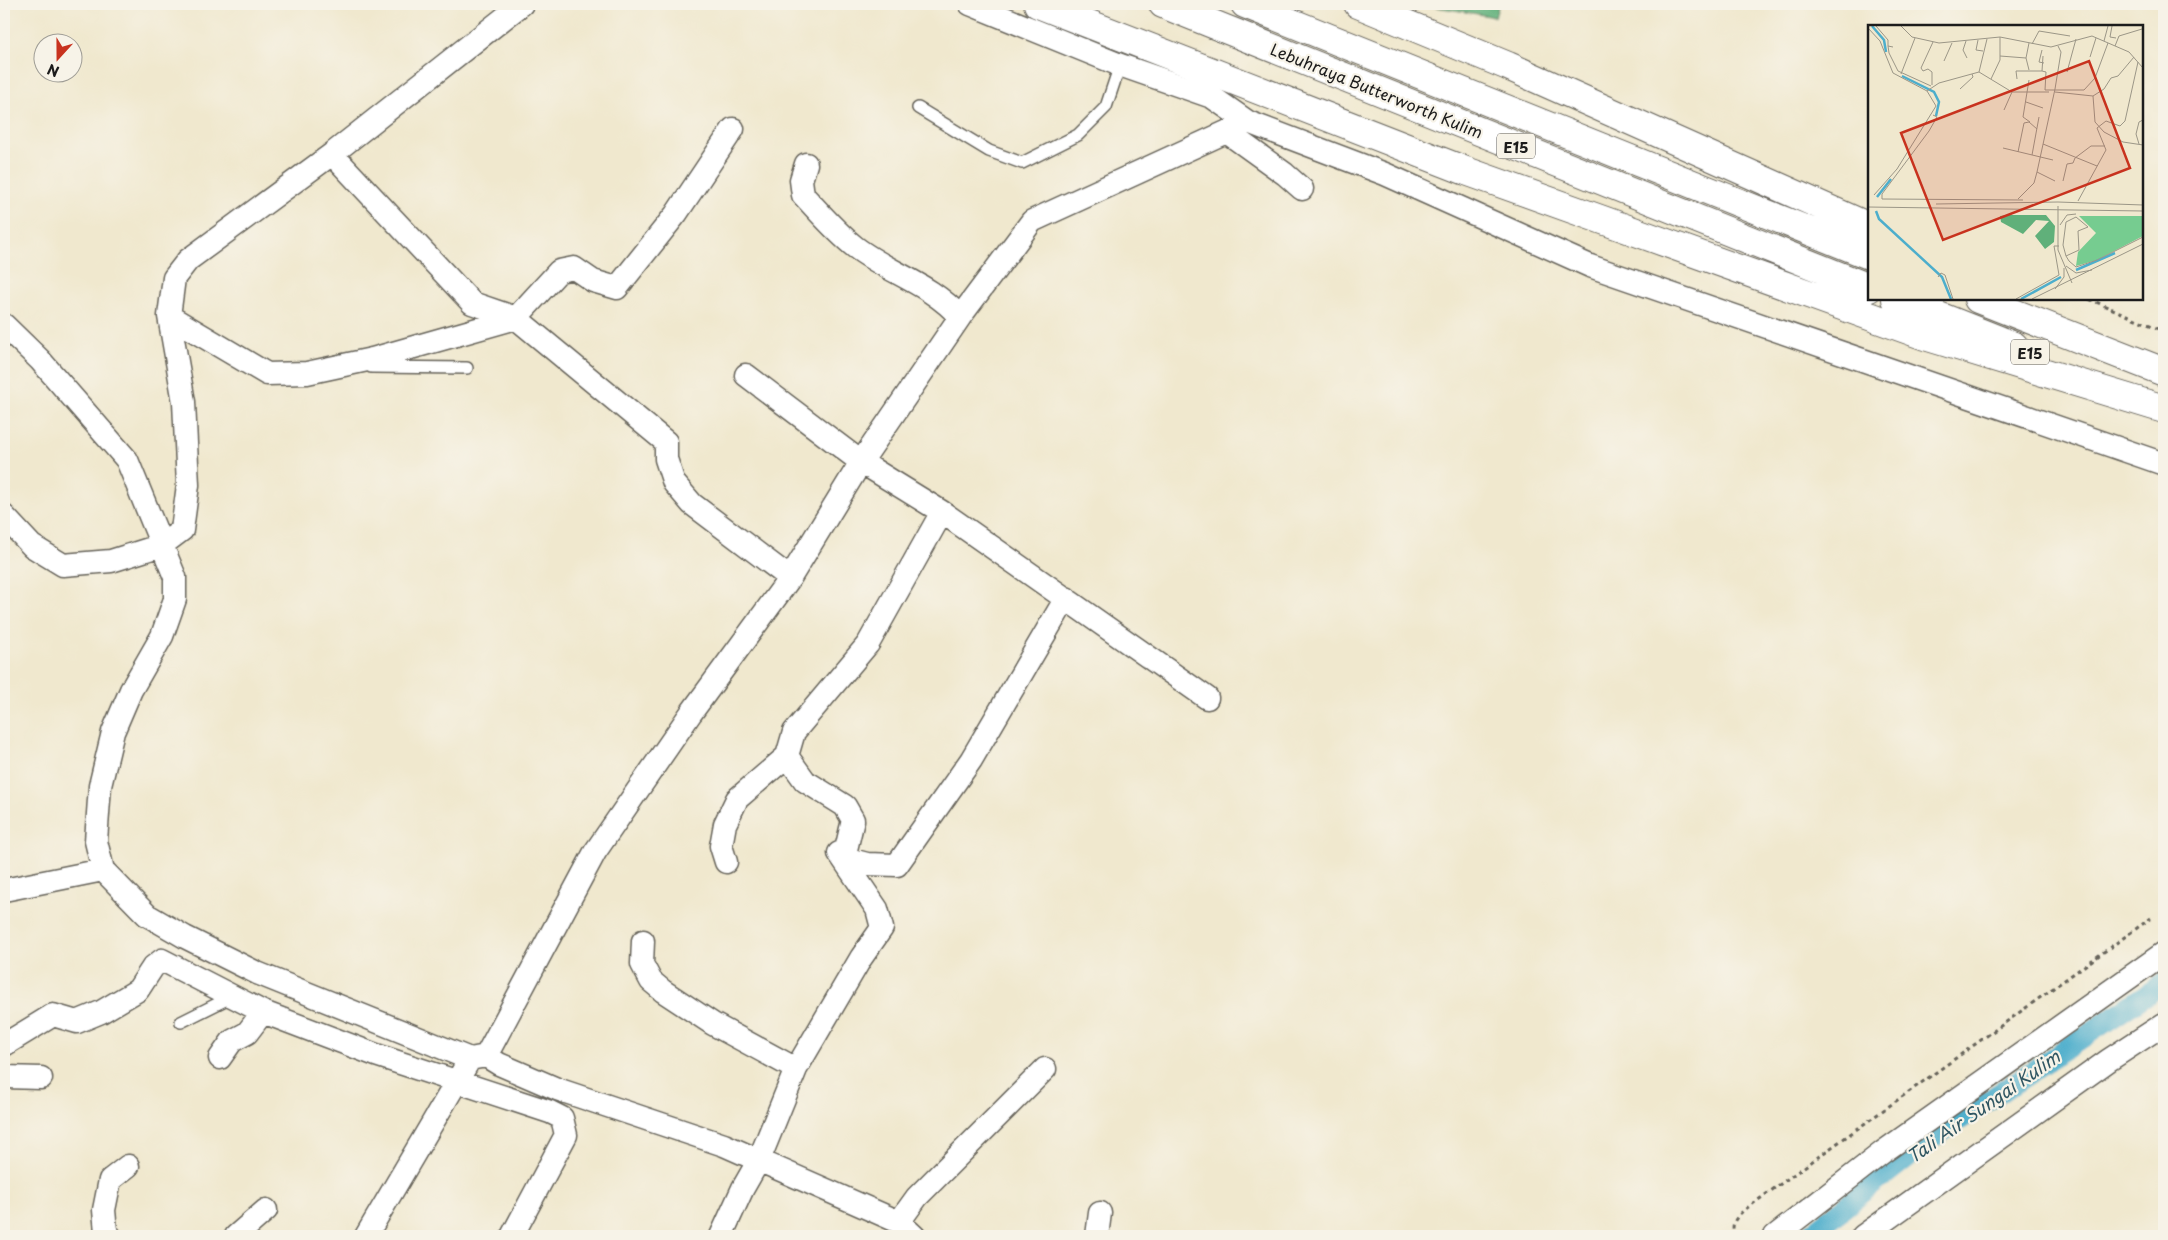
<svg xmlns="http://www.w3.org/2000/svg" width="2168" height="1240" font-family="'Playpen Sans',sans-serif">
<rect width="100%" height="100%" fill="#f7f3e8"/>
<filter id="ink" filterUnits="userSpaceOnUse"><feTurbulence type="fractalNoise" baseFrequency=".02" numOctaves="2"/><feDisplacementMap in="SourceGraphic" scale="10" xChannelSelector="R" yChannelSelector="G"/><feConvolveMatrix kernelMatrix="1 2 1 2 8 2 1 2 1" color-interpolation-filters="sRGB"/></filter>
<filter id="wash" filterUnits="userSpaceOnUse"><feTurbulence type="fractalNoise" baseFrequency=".0096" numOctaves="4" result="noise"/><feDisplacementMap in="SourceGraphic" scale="20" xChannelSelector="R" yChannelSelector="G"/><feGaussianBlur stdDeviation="1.12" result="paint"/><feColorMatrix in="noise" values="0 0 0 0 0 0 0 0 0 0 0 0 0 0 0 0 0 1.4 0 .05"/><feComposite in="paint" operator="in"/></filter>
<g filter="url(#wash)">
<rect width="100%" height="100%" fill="#f0e8ce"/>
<path fill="#60b07a" stroke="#3e664b" d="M1418,4H1499L1495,17Z"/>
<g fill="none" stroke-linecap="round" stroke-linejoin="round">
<path stroke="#4daecc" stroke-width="21" d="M1808,1236L1928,1141L2164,983"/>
</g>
</g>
<g filter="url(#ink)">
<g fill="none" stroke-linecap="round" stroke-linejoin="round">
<g stroke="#66635a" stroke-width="14">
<path id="lane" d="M918,108L989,151L1022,163L1078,135L1106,107L1120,65
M371,367L467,368
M181,1022L233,996"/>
</g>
<g stroke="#66635a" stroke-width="25">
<path id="street" d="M970,4L1120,65L1212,97L1248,122L1385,174L1590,266L2164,464
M1228,133L1285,174L1302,189
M332,154L472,303L516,318L666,442V459L674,483L692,504L790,578
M806,164L801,180L803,195C819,212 836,232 855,247C889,273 931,284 960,317
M169,316L267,374L307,373L372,359L516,318L559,271L574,268L593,281L617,288L676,214L733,129
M4,325L40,360L127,460L175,577V599L162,636L131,690L113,732L100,786L96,841L103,870L147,915L185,937L257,973L470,1059
M746,375L861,462L942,512L1207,698
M4,516L32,546L63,565L111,561L162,545L182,530L188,485L184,402L169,316L174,278L188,260L332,154L522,4
M787,756L805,781L845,806L853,820L844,858L867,864L897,865L971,760L1066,598
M726,862L721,846L725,824L737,799L787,756L794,732L868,644L942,512
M4,890L103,870
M643,941L642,964L651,981L663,991L713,1024L796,1069
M4,1045L53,1015L77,1022L101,1012L138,990L153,967L162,960L263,1012L376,1055L550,1112L562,1118L566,1135L512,1236
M486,1056L595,852L691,713L790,578L861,462L960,317L1032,221L1248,122
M220,1058L232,1041L247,1033L263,1012
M4,1077L41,1078
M899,1222L917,1197L1045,1069
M110,1236L106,1232L104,1210L110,1180L128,1166
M236,1236L266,1210
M366,1236L470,1059L486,1056L499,1064L557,1089L724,1145L899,1222L914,1236
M721,1236L743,1188L759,1160L796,1069L861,958L882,928L877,909L839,853
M1097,1236L1100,1213
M1775,1236L1883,1152L2164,953
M1863,1236L2109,1060L2164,1024"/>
</g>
<g stroke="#66635a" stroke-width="30">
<path id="highway" d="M1038,4L1466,171L1600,219L1925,336L2164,409
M1163,4L1869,288
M1245,4L1869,255
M1358,4L1508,66L1869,227
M1896,299L2014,346
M1978,299L2164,372"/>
</g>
<path stroke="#66635a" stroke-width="3" stroke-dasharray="4 4" stroke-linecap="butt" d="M2089,299L2164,331
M1736,1236C1728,1224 1738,1215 1747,1208L2151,918"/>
<use href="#lane" stroke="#fff" stroke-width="11"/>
<use href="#street" stroke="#fff" stroke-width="22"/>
<use href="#highway" stroke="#fff" stroke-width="28"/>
</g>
</g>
<g text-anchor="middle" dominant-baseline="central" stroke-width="4.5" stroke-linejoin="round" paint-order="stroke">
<g fill="#f7f3e8" stroke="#5e5c59" stroke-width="1">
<rect x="1497" y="133.5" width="38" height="25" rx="4"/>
<rect x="2011" y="339.5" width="38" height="25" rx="4"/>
</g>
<g font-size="15" font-weight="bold" fill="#1c1c1c">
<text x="1516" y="146">E15</text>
<text x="2030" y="352">E15</text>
</g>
<g font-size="16" fill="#1c1c1c" stroke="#f7f3e8">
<text transform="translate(1377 90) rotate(22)">Lebuhraya Butterworth Kulim</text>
</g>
<g font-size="18" font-style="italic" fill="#305662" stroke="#f7f3e8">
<text transform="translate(1983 1106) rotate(-35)">Tali Air Sungai Kulim</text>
</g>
</g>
<g transform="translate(1868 25)">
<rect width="275" height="275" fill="#f0e8ce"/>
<path d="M211,191H275V211L229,235L208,241L210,227L228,208Z" fill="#76cc90"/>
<path d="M141,190H178L187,201L186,217L177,224L167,211L181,196L168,195L155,209L133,197L132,191Z" fill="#60b07a"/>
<path fill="none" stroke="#4daecc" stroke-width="2.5" d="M4,1L16,15L18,27M34,51L66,67L71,77L68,91M9,172L23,154M8,186L11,194L74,252L83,274M208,245L247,228M153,274L193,252"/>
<path fill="none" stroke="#9b9687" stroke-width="1" d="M8,1L20,15V21M33,1L44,12L71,18L132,12L183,22L224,11L261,27L275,43M244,1L242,12L248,13M0,3L12,16L25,48L59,66L68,81L29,144L6,170M110,15L108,25L115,26M98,16L95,25L99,33M236,16L240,1M161,18L158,33L161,45M164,19L171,6L202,11M247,21L251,11L274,4M25,22L20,21L21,28L30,46L63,61M174,25L171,37L176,38M132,31L158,33M222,32L228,13M76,36L84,18M60,44L55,46L53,43L65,17M60,44L64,47V60M174,46L175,31M111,47L119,14M199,47L208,14M33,49L47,13M123,54L132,35V12M149,54L148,46H174L178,47L177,65H216L227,53L240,18M161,55L155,92L162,97M92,64L105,52L104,49M59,66L71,58L111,47L144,67H181M187,67L225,71L227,97L236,107L255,117L275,120M225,71L236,64L243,53L250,51L266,32M158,77L175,83M136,85L144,67M65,90L69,92L61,106L14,169V174L155,175M175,119L229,141M271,119L268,109L271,97L275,95M135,123L185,135M150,127L156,98L161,97L169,104M164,130L171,92M169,147L187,156M195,156L199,139L205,138L207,133L223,121H237M150,174L166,158L169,147L187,64L193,27L190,21M210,176L238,125L229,103L238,96L252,101L257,96L270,37M68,179L190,177L275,180M190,181V225L204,258M0,182L275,186M192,200L199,190L208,189M198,231L211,225L210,206L220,202L208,192L198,197L195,220L198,231L201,236L208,242L229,235L275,212M198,241L208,248L224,245M70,252L73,248L77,250L85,274M187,264L196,252V243M148,274L191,250L186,221H191M164,274L275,219"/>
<path fill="#c8321e" fill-opacity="0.15" stroke="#c8321e" stroke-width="2.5" d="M221,36L262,143L75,215L33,108Z"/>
<rect width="275" height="275" fill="none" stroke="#1c1c1c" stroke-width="2.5"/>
</g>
<rect width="2168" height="1240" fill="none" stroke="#f7f3e8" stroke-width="20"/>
<g transform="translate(58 58) rotate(201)"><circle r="24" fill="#f7f3e8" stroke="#9f9d96"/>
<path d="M0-4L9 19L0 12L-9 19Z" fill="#c8321e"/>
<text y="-8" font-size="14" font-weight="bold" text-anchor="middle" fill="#1c1c1c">N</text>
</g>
</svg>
